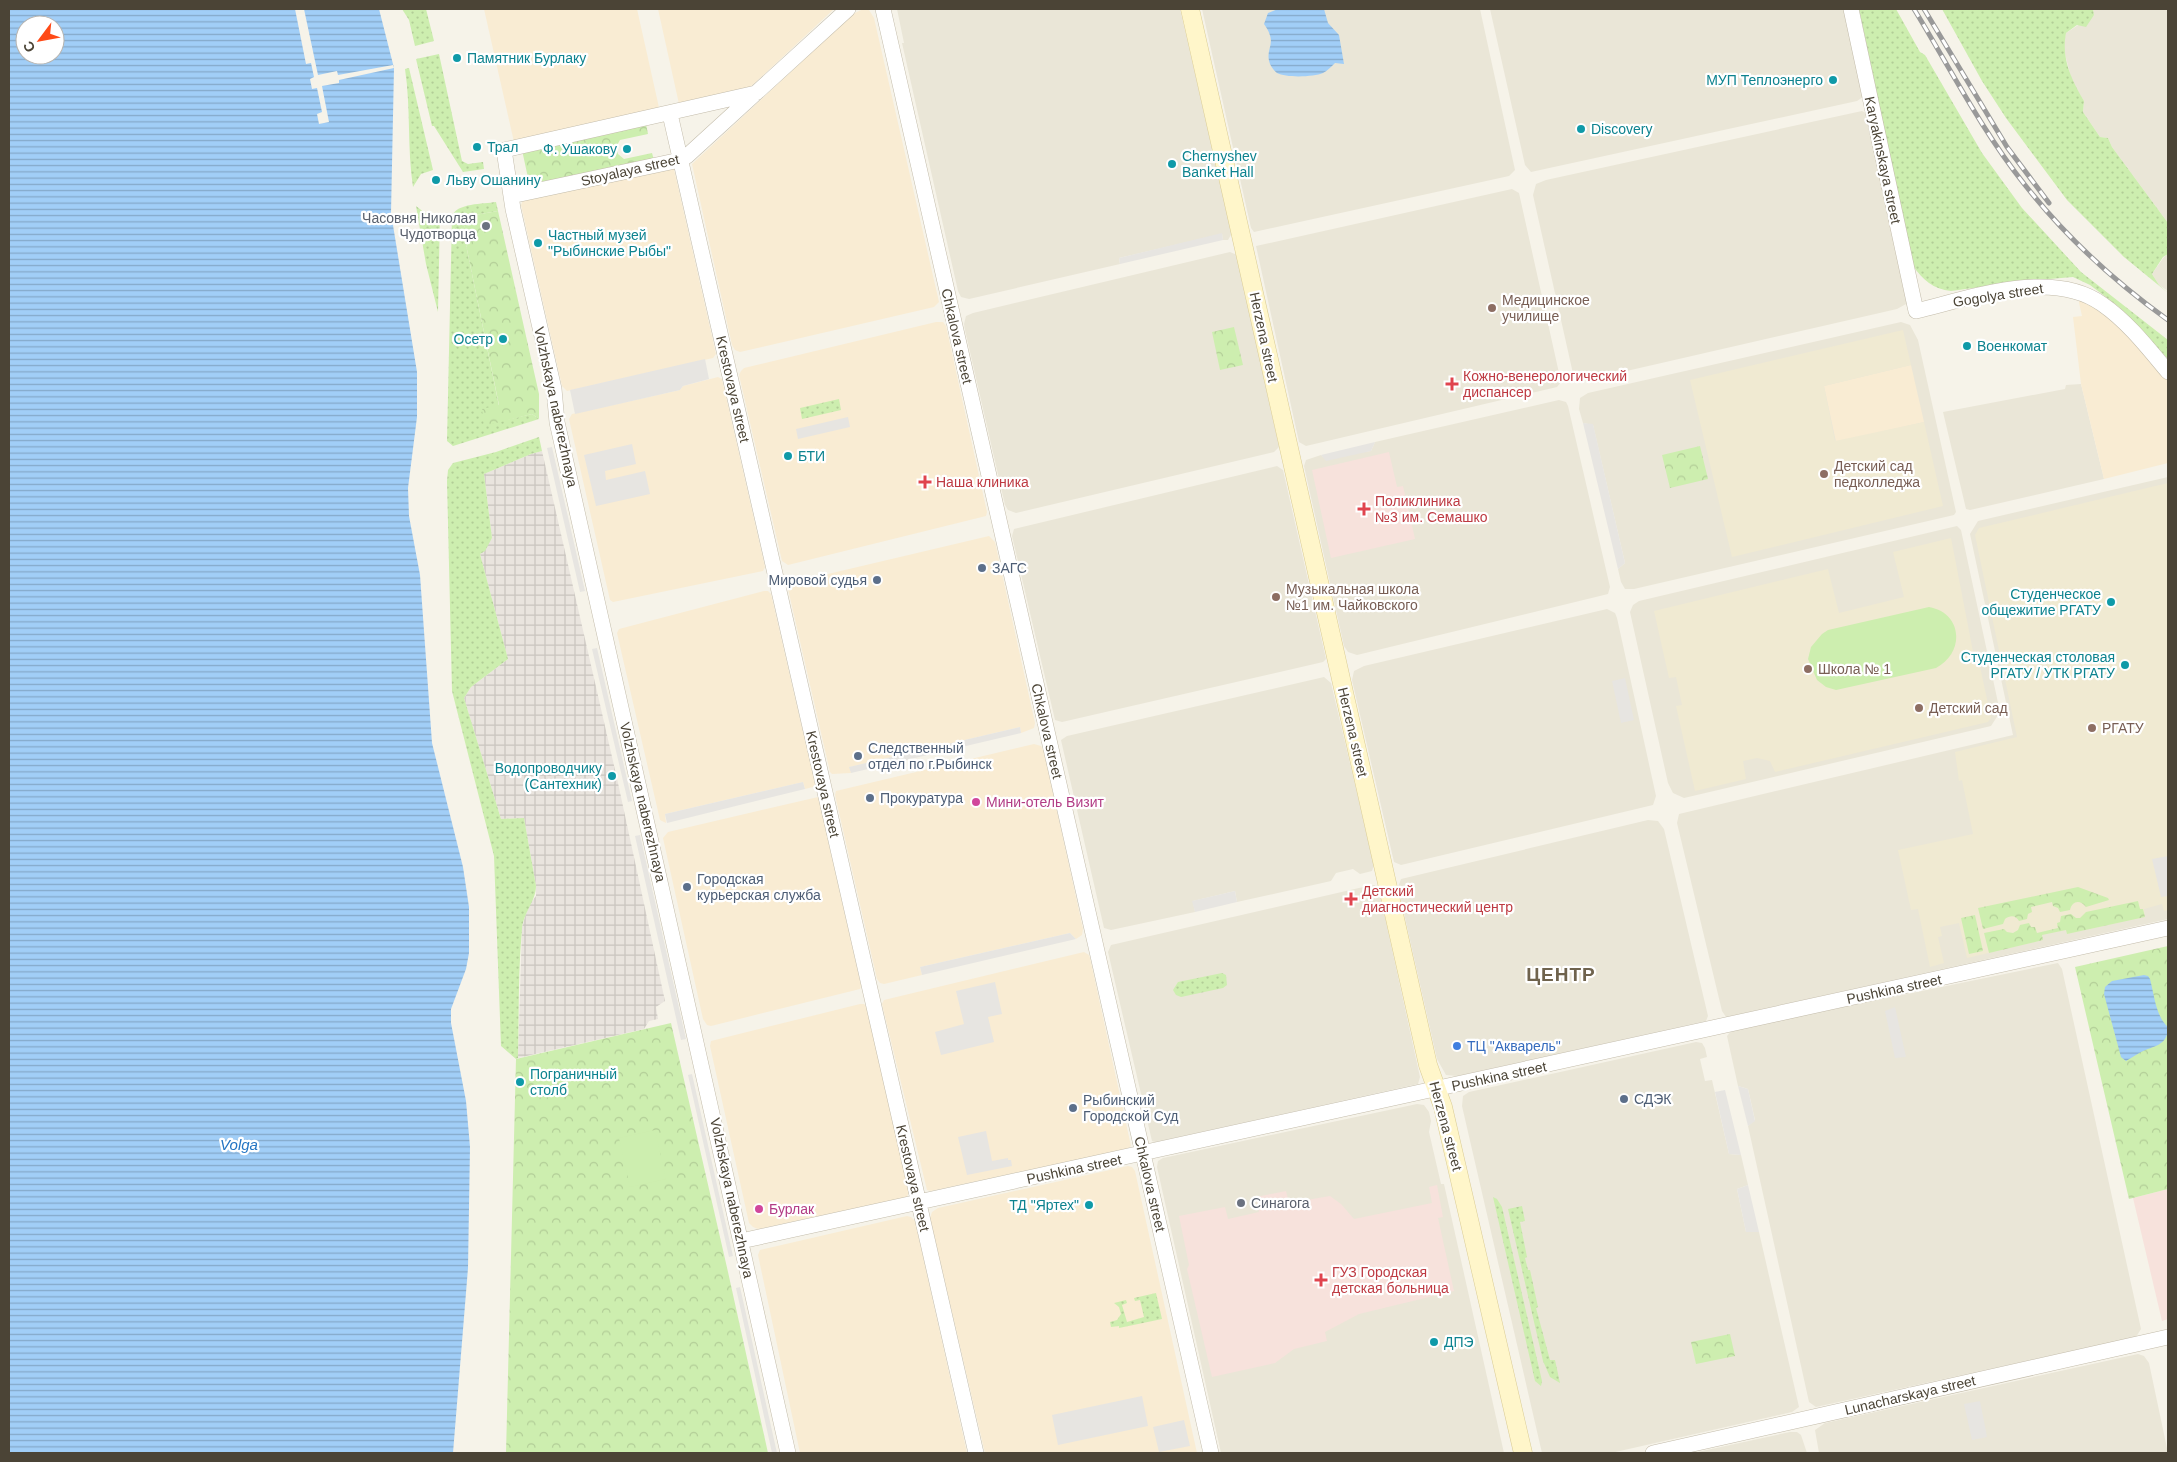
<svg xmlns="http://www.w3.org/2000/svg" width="2177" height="1462" font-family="Helvetica,sans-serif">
<defs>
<pattern id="industrial-grid" width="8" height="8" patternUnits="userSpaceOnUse" patternTransform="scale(1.25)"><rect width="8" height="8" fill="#e9e4de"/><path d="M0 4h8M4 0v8" fill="none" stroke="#c9c5bf"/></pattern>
<pattern id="grass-dots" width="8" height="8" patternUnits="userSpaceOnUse" patternTransform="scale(1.25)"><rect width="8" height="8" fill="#cdeeaf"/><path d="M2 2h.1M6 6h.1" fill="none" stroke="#b2cd97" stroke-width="1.8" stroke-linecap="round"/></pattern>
<pattern id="park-crowns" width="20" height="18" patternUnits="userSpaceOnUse" patternTransform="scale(1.25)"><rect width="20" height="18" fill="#cdeeaf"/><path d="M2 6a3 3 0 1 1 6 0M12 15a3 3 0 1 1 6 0" fill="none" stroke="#b2cd97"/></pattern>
<pattern id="water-rules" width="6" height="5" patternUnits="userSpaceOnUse" patternTransform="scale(1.25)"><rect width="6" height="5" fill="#a1cef7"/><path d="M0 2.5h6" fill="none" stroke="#85a9c9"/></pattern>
</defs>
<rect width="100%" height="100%" fill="#f6f3e9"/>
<path fill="#eae6d7" d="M897,9H1180L1232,233L1228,240H1223L1222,234L1119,258L1120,264L969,299L961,297L958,291L902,43H904Z
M1202,9H1480L1515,170L1509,176L1254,232L1251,228Z
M1490,9H1845L1863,97L1857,101L1531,172L1525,165Z
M2093,9H2168V223L2112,147L2108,138L2100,137L2083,112L2084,101L2072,82L2063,46L2066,33L2094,15Z
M1862,111L1866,113L1908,302L1906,304L1897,309L1583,381L1574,378L1533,195L1536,184L1546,180Z
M1512,189L1519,193L1561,382L1557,387L1306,446L1299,442L1256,246Z
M1230,252L1237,255L1279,447L1274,452L1016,513L1008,510L1005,505L965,330L964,324L966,316L973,313Z
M2168,254V291L2159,285L2152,274L2164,257Z
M1901,322L1910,325L1918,340L1956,512L1954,515L1634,589H1625L1621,582L1618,569L1625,563L1593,425L1583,423L1579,409L1580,398L1588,393Z
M2081,384L2104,479L1970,510L1966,509L1943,412L2065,389L2066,385Z
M1559,400L1566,402L1568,406L1610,587L1608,594L1357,655L1348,652L1344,646L1304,466L1306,460L1321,455L1323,457L1371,451L1375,442Z
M1277,466L1283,470L1326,659L1323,662L1062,722L1055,720L1012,536L1014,529Z
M2168,477V919L1726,1017L1722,1011L1677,823L1679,814L2013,735L1970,534L1978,521Z
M1957,526L1961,530L2000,712L1991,726L1684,798L1673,793L1668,783L1630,612L1633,605L1639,601Z
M1607,609L1615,613L1617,618L1656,796L1653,805L1401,865L1394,862L1352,680L1354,671L1364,666Z
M1324,677L1331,683L1374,865L1372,871L1360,874L1353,869L1336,873L1331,881L1237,902L1235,891L1193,901L1195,912L1111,930L1104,928L1061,740L1067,736Z
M1648,820L1658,821L1664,829L1708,1016L1706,1021L1457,1076L1446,1075L1437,1059L1398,887L1401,879Z
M1372,885H1375L1379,890L1420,1077L1418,1084L1155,1142L1152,1141L1108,952L1111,945Z
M2058,963L2062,969L2141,1329L2136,1337L1816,1407L1809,1402L1748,1126L1755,1120L1748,1089L1738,1086L1727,1036L1732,1030Z
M1696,1042L1702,1043L1705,1048L1707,1057L1700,1059L1705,1081L1712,1080L1729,1154L1741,1155L1748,1185L1737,1189L1746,1232H1759L1799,1407L1792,1412L1611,1453H1542L1462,1106L1463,1096L1469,1092Z
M1417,1104L1424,1105L1429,1112L1431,1121L1429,1132L1441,1184H1444L1504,1453H1221L1157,1167L1158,1161L1163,1158Z
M2138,1354L2144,1356L2149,1363L2168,1453H1819L1815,1430L1825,1423Z
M1790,1432H1797L1801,1435L1807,1453H1693Z"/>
<path fill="#f9ecd3" d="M484,9H637L660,112L514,142Z
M658,9H834L745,92L679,104Z
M861,10H869L874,18L939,302L934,307L740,352L735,350L732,345L692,164L853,14Z
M670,167L674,169L716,354L713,358L567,391L562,386L521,205L523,200Z
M2078,298L2097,308L2121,328L2168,381V463L2104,479L2081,384L2073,317L2082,316Z
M936,322H943L946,326L987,512L986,516L788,565L782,561L739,375L741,371L744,368Z
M1911,365L1924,422L1836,442L1824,386Z
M718,377L722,379L765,567L763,571L613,602L610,600L569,419L572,414L680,390L683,386Z
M989,536L995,542L1035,723L1034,728L1021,733L1020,727L850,767L851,773L832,774L830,772L788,589L794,582Z
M764,591H768L771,594L815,784L813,787L805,789L803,782L665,814L666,823L660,820L617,633L619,629Z
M1034,744L1041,746L1044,752L1083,929L1082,935L1076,939L1070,933L920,967L922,975L884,984L880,983L877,979L835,795L836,791Z
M818,797L861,985L860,989L711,1026L707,1025L703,1019L663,838L668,832Z
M1084,952L1089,955L1090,958L1131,1146L1127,1149L931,1191L927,1190L882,1004L884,1000Z
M860,1004H864L867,1008L909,1191L907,1197L758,1229L753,1227L749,1223L710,1046L711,1041Z
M1128,1166L1132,1167L1135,1171L1197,1453H985L930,1218L932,1212L938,1208Z
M907,1216L911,1217L915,1221L967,1453H800L758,1255L760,1250Z"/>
<path fill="url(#industrial-grid)" d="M542,451L618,783L665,1001L656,1007L658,1019L649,1021L644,1029L518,1058L522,927L528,906L536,896V886L524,818L501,819L464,698L471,687L508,659L480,554L492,538L484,474L531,454Z"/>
<path fill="#f0ead2" d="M1903,330L1911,365L1824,386L1835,441L1924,422L1943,506L1732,557L1690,380Z
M2168,483V910L2164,911L2162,904L2144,909L2145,917L2067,934L2066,930L2042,935L2043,940L1967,958L1959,923L1940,927L1942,936L1938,937L1944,963L1930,967L1918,909L1911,910L1898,850L1973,834L1962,780L1959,781L1955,752L2017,737L1975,535L1979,528Z
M1951,538L1975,662H1979L1991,718L1988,722L1775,772L1770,761L1757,758L1743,761L1746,779L1695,791L1676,706L1682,705L1676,677L1669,678L1654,611L1828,569L1839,613L1904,597L1893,552Z"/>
<path fill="#f7e2dc" d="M1389,452L1397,487L1403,486L1415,539L1331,558L1312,470Z
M1437,1185L1443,1217L1438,1218L1454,1291L1359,1314L1325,1332L1327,1341L1294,1349L1275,1363L1212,1377L1187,1269L1189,1265L1179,1216L1225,1207L1228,1219L1259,1212L1256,1197L1286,1191L1289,1203L1330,1196L1341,1204L1354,1219L1432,1203L1429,1187Z
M2168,1189V1319L2162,1321L2133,1198Z"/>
<path fill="url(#grass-dots)" d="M402,9H426L434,41L415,46L409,20Z
M1859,9H1896L1920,52L1925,55L1982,153L2022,208L2081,272L2168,340V359L2119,307L2090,285L2073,277L2025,281L1951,291C1933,289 1923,280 1913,266Z
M1942,9H2093L2094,15L2086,27L2077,25L2066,33C2061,58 2071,79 2084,101L2083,112L2100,137L2108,138L2112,147L2168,223V254L2163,257L2152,274L2159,285L2168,293L2124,257L2067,200L2006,118L1982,81Z
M439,54L462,161L468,164L483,162L484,169L463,172L434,126H432L416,59Z
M409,68L433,170L421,174L413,187C407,148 411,108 405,69Z
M496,202L498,211L469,216L463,230L499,406L484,425L532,414L539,419L453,446L447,441L452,216C457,203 483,204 496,202Z
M416,206L425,213L440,215L438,312L426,264Z
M839,399L841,410L802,419L800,408Z
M539,437L542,451L531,454L484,474L492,538L485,551L480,554L508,659L471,687L464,698L501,819L524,818L536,886C536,901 523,913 522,929C518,972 519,1015 518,1058L516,1059L501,1046L494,856L452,691L447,481L448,470L453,463L496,452Z
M1222,973L1226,975L1227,985L1223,988L1181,997L1176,995L1173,990L1178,982Z
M1493,1197L1497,1199L1502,1207L1542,1381L1541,1386L1535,1381Z
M1522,1206L1525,1221L1520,1222L1527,1257L1525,1258L1528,1270H1530L1538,1307L1536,1308L1550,1360H1555L1560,1383L1550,1377L1543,1361L1508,1209Z
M1156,1293L1162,1319L1119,1328V1326L1111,1327L1110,1322L1117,1320L1121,1314L1119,1307L1114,1303L1126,1300L1127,1303L1122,1305L1127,1322L1144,1317L1140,1300L1135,1301L1134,1298Z"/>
<path fill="url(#park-crowns)" d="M646,124L648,134L620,140L616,147L618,154L624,159L652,153L654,160L530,187L522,150Z
M498,211L539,394V419L532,414L484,426L482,409L499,405L463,230L469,216Z
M1234,327L1243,365L1220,370L1212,332Z
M1700,446L1708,479L1670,488L1662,455Z
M2078,887L2108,898L2109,900L2086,907C2080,899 2072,901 2070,910L2060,912L2058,908L2053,906L2052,902L2031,907L2032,912L2028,914L2027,919L2019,921C2016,915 2010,915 2005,919L2003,924L1983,929L1978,908Z
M2138,901L2140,909H2143L2145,917L2067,934L2066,930L2042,935L2043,940L1989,953L1984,933L2004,929L2007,932L2013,933L2018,930L2020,925L2029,923L2031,927H2035L2037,933L2058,928L2057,923L2060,922L2061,916L2071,914L2076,918H2080L2086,912Z
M1975,915L1983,951L1969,954L1961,918Z
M2168,946V1189L2129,1199L2075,967Z
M671,1023L728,1272L768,1453H506L516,1059Z
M1730,1334L1735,1356L1696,1364L1691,1342Z"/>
<path fill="#cdeeaf" d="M1929,607C1963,613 1965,653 1936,668L1836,690L1826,687L1817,680L1808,659L1811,647L1822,634L1828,630Z
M655,1130L666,1179L630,1187L619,1138Z"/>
<path fill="#e7e5e1" d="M1222,233L1223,240L1120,264L1119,258Z
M705,359L709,379L683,386L680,390L575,414L570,390Z
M848,417L850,427L798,439L796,429Z
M1583,423L1593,424L1625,563L1618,569Z
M1375,442L1371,451L1326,461L1321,455Z
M632,444L636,464L605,471L606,480L645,471L650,494L596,506L584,455Z
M552,447L585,591L580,592L547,448Z
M597,648L632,801L628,802L592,649Z
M1625,678L1634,720L1621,723L1612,681Z
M1020,727L1021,733L851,773L849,767Z
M803,782L805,789L667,823L665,814Z
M640,835L686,1039L681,1040L635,836Z
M2168,856V896L2161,897L2152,859Z
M1235,891L1237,902L1195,912L1192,901Z
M1070,933L1076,939L922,975L920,967Z
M995,982L1002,1014L988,1017L994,1042L941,1055L935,1032L964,1024L956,991Z
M1895,1007L1906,1057L1895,1058L1885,1011Z
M692,1074L733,1256L729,1257L688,1075Z
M1738,1086L1748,1089L1755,1121L1748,1126Z
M1725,1090L1741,1155L1729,1154L1715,1092Z
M986,1131L992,1161L1008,1158V1160H1011L1012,1166L967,1175L958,1137Z
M1748,1185L1759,1232H1746L1737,1189Z
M740,1287L777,1453H772L736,1288Z
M1142,1396L1148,1426L1058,1445L1052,1415Z
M1980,1401L1987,1437L1972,1440L1964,1404Z
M1184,1420L1190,1446L1159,1452L1153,1427Z"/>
<path fill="url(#water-rules)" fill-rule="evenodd" d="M9,9H379L394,68L391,213L417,372V417L408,488L409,516L420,575L432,743L463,867L469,907V953L466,969L451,1009V1023L466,1101L470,1147L468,1268L453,1453H9ZM25,25H55V55H25Z
M1278,9H1324L1328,23L1339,35L1344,64L1335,63C1331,67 1327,71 1323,73C1314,77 1286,78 1277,73C1274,71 1271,66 1270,64C1264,47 1279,45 1264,24L1268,13Z
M2144,975L2148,976L2150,979C2154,994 2156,1017 2168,1027C2168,1046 2153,1046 2141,1052C2136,1055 2131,1058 2126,1061L2121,1057L2104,994L2105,987L2112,981Z"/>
<path fill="#f6f3e9" d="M295,9H304L318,75L337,71L338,75L393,65L394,68L339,80V83L322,86L329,122L319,124L317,114L322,112L317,88L312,89L310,79L314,77L311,63L306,64Z"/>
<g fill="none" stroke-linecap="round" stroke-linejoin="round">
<g stroke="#c3bcab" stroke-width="16">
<path id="tertiary" d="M883,9L1211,1453
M1851,9L1916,311C1970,298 2052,268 2102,304C2128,322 2148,348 2168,372
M756,93L504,150L513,209L554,389L557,422L788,1453
M670,114L976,1453
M511,196L680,160L687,156L848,9
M741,1241L2168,928
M1653,1453L2168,1337"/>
</g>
<g stroke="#dacc95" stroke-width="19">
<path id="secondary" d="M1190,9L1428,1065L1443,1107L1523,1453"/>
</g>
<use href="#tertiary" stroke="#fff" stroke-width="15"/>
<use href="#secondary" stroke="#fff6ca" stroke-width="18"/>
<g stroke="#999" stroke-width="5">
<path id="rail" d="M1914,9C1950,68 1982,131 2025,185C2066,237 2115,282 2168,320
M1924,9L2007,147L2049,203"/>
</g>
<use href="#rail" stroke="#fff" stroke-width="3" stroke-dasharray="9" stroke-linecap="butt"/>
</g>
<g fill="#0f9aa8" stroke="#fff" stroke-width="2">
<circle cx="457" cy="58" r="5"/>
<circle cx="1833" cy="80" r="5"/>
<circle cx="1581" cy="129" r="5"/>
<circle cx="477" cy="147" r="5"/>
<circle cx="627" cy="149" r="5"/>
<circle cx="1172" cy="164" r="5"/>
<circle cx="436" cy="180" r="5"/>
<circle cx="538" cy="243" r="5"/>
<circle cx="503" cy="339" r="5"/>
<circle cx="1967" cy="346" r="5"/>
<circle cx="788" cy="456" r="5"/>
<circle cx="2111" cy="602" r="5"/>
<circle cx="2125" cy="665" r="5"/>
<circle cx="612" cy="776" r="5"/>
<circle cx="520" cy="1082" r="5"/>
<circle cx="1089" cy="1205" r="5"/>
<circle cx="1434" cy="1342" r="5"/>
</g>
<g fill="#6b7280" stroke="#fff" stroke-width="2">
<circle cx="486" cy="226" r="5"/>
<circle cx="1241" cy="1203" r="5"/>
</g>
<g fill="#8d6e63" stroke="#fff" stroke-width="2">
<circle cx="1492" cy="308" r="5"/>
<circle cx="1824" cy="474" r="5"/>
<circle cx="1276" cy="597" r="5"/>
<circle cx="1808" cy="669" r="5"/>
<circle cx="1919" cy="708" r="5"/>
<circle cx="2092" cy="728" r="5"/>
</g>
<g fill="#e0444e" stroke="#fff" stroke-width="2">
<path d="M1449.5 376.5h5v5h5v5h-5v5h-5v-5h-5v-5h5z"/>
<path d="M922.5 474.5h5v5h5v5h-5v5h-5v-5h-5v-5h5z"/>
<path d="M1361.5 501.5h5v5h5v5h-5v5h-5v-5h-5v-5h5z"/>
<path d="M1348.5 891.5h5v5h5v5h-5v5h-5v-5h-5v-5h5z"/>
<path d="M1318.5 1272.5h5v5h5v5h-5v5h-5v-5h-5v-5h5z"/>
</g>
<g fill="#5c6f8a" stroke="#fff" stroke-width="2">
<circle cx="982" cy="568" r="5"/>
<circle cx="877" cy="580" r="5"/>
<circle cx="858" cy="756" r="5"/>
<circle cx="870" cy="798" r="5"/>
<circle cx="687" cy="887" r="5"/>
<circle cx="1624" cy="1099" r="5"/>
<circle cx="1073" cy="1108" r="5"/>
</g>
<g fill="#d1479c" stroke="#fff" stroke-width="2">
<circle cx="976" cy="802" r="5"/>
<circle cx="759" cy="1209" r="5"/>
</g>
<circle fill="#3f7fe0" stroke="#fff" stroke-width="2" cx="1457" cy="1046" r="5"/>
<g text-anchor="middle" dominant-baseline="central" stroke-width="4.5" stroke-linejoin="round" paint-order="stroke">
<g font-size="14" fill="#0d838f" stroke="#fff" text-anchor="start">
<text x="467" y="58">Памятник Бурлаку</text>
<text x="1823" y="80" text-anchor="end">МУП Теплоэнерго</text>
<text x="1591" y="129">Discovery</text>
<text x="487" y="147">Трал</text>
<text x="617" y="149" text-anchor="end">Ф. Ушакову</text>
<text x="1182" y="156">Chernyshev<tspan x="1182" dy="16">Banket Hall</tspan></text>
<text x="446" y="180">Льву Ошанину</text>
<text x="548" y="235">Частный музей<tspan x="548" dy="16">"Рыбинские Рыбы"</tspan></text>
<text x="493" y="339" text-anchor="end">Осетр</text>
<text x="1977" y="346">Военкомат</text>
<text x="798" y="456">БТИ</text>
<text x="2101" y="594" text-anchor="end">Студенческое<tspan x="2101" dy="16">общежитие РГАТУ</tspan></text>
<text x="2115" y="657" text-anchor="end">Студенческая столовая<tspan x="2115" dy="16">РГАТУ / УТК РГАТУ</tspan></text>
<text x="602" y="768" text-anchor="end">Водопроводчику<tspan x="602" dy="16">(Сантехник)</tspan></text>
<text x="530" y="1074">Пограничный<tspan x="530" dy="16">столб</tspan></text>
<text x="1079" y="1205" text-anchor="end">ТД "Яртех"</text>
<text x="1444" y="1342">ДПЭ</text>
</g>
<g font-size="14" fill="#4b4436" stroke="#fff">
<text transform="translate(1883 160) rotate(78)">Karyakinskaya street</text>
<text transform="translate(630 170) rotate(-13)">Stoyalaya street</text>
<text transform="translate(1998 295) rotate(-9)">Gogolya street</text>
<text transform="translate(957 336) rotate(77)">Chkalova street</text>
<text transform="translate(1264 337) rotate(78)">Herzena street</text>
<text transform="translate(733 389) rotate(77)">Krestovaya street</text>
<text transform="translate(556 407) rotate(78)">Volzhskaya naberezhnaya</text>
<text transform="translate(1047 731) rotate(77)">Chkalova street</text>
<text transform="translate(1353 732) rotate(77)">Herzena street</text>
<text transform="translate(823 784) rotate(77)">Krestovaya street</text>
<text transform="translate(643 802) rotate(77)">Volzhskaya naberezhnaya</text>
<text transform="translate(1894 989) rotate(-12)">Pushkina street</text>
<text transform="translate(1499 1076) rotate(-12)">Pushkina street</text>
<text transform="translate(1446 1126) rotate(75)">Herzena street</text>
<text transform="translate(1074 1169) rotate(-12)">Pushkina street</text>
<text transform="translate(913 1178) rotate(77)">Krestovaya street</text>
<text transform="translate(1150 1184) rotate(77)">Chkalova street</text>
<text transform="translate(732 1198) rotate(78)">Volzhskaya naberezhnaya</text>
<text transform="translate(1910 1395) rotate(-13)">Lunacharskaya street</text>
</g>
<g font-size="14" fill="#5b616d" stroke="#fff" text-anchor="end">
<text x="476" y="218">Часовня Николая<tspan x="476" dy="16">Чудотворца</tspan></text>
<text x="1251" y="1203" text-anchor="start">Синагога</text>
</g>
<g font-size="14" fill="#785e54" stroke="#fff" text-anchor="start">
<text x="1502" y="300">Медицинское<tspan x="1502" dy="16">училище</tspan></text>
<text x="1834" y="466">Детский сад<tspan x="1834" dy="16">педколледжа</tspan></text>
<text x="1286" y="589">Музыкальная школа<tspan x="1286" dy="16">№1 им. Чайковского</tspan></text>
<text x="1818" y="669">Школа № 1</text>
<text x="1929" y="708">Детский сад</text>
<text x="2102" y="728">РГАТУ</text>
</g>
<g font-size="14" fill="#be3a42" stroke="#fff" text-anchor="start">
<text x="1463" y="376">Кожно-венерологический<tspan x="1463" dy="16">диспансер</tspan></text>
<text x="936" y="482">Наша клиника</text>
<text x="1375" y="501">Поликлиника<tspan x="1375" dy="16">№3 им. Семашко</tspan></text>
<text x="1362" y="891">Детский<tspan x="1362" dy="16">диагностический центр</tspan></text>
<text x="1332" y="1272">ГУЗ Городская<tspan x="1332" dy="16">детская больница</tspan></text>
</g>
<g font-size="14" fill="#4e5e75" stroke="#fff" text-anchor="start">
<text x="992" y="568">ЗАГС</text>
<text x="867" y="580" text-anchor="end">Мировой судья</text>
<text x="868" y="748">Следственный<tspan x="868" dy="16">отдел по г.Рыбинск</tspan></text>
<text x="880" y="798">Прокуратура</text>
<text x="697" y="879">Городская<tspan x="697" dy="16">курьерская служба</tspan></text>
<text x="1634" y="1099">СДЭК</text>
<text x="1083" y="1100">Рыбинский<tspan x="1083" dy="16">Городской Суд</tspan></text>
</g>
<g font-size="14" fill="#b23c85" stroke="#fff" text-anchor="start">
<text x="986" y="802">Мини-отель Визит</text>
<text x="769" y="1209">Бурлак</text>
</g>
<g font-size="14" fill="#366cbe" stroke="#fff" text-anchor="start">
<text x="1467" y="1046">ТЦ "Акварель"</text>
</g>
<g font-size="15" font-style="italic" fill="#2475c3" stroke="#fff">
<text x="239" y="1144">Volga</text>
</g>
<g font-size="19" font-weight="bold" letter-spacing="1" fill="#6f634d" stroke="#fff">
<text x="1561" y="974">ЦЕНТР</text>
</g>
</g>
<rect width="2177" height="1462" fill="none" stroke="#4b4436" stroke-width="20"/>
<g transform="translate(40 40) rotate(238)"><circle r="24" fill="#ffffff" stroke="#b7b4af"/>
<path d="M0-4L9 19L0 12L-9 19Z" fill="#ff4a17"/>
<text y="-8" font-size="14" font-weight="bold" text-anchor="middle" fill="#4b4436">С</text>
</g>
</svg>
